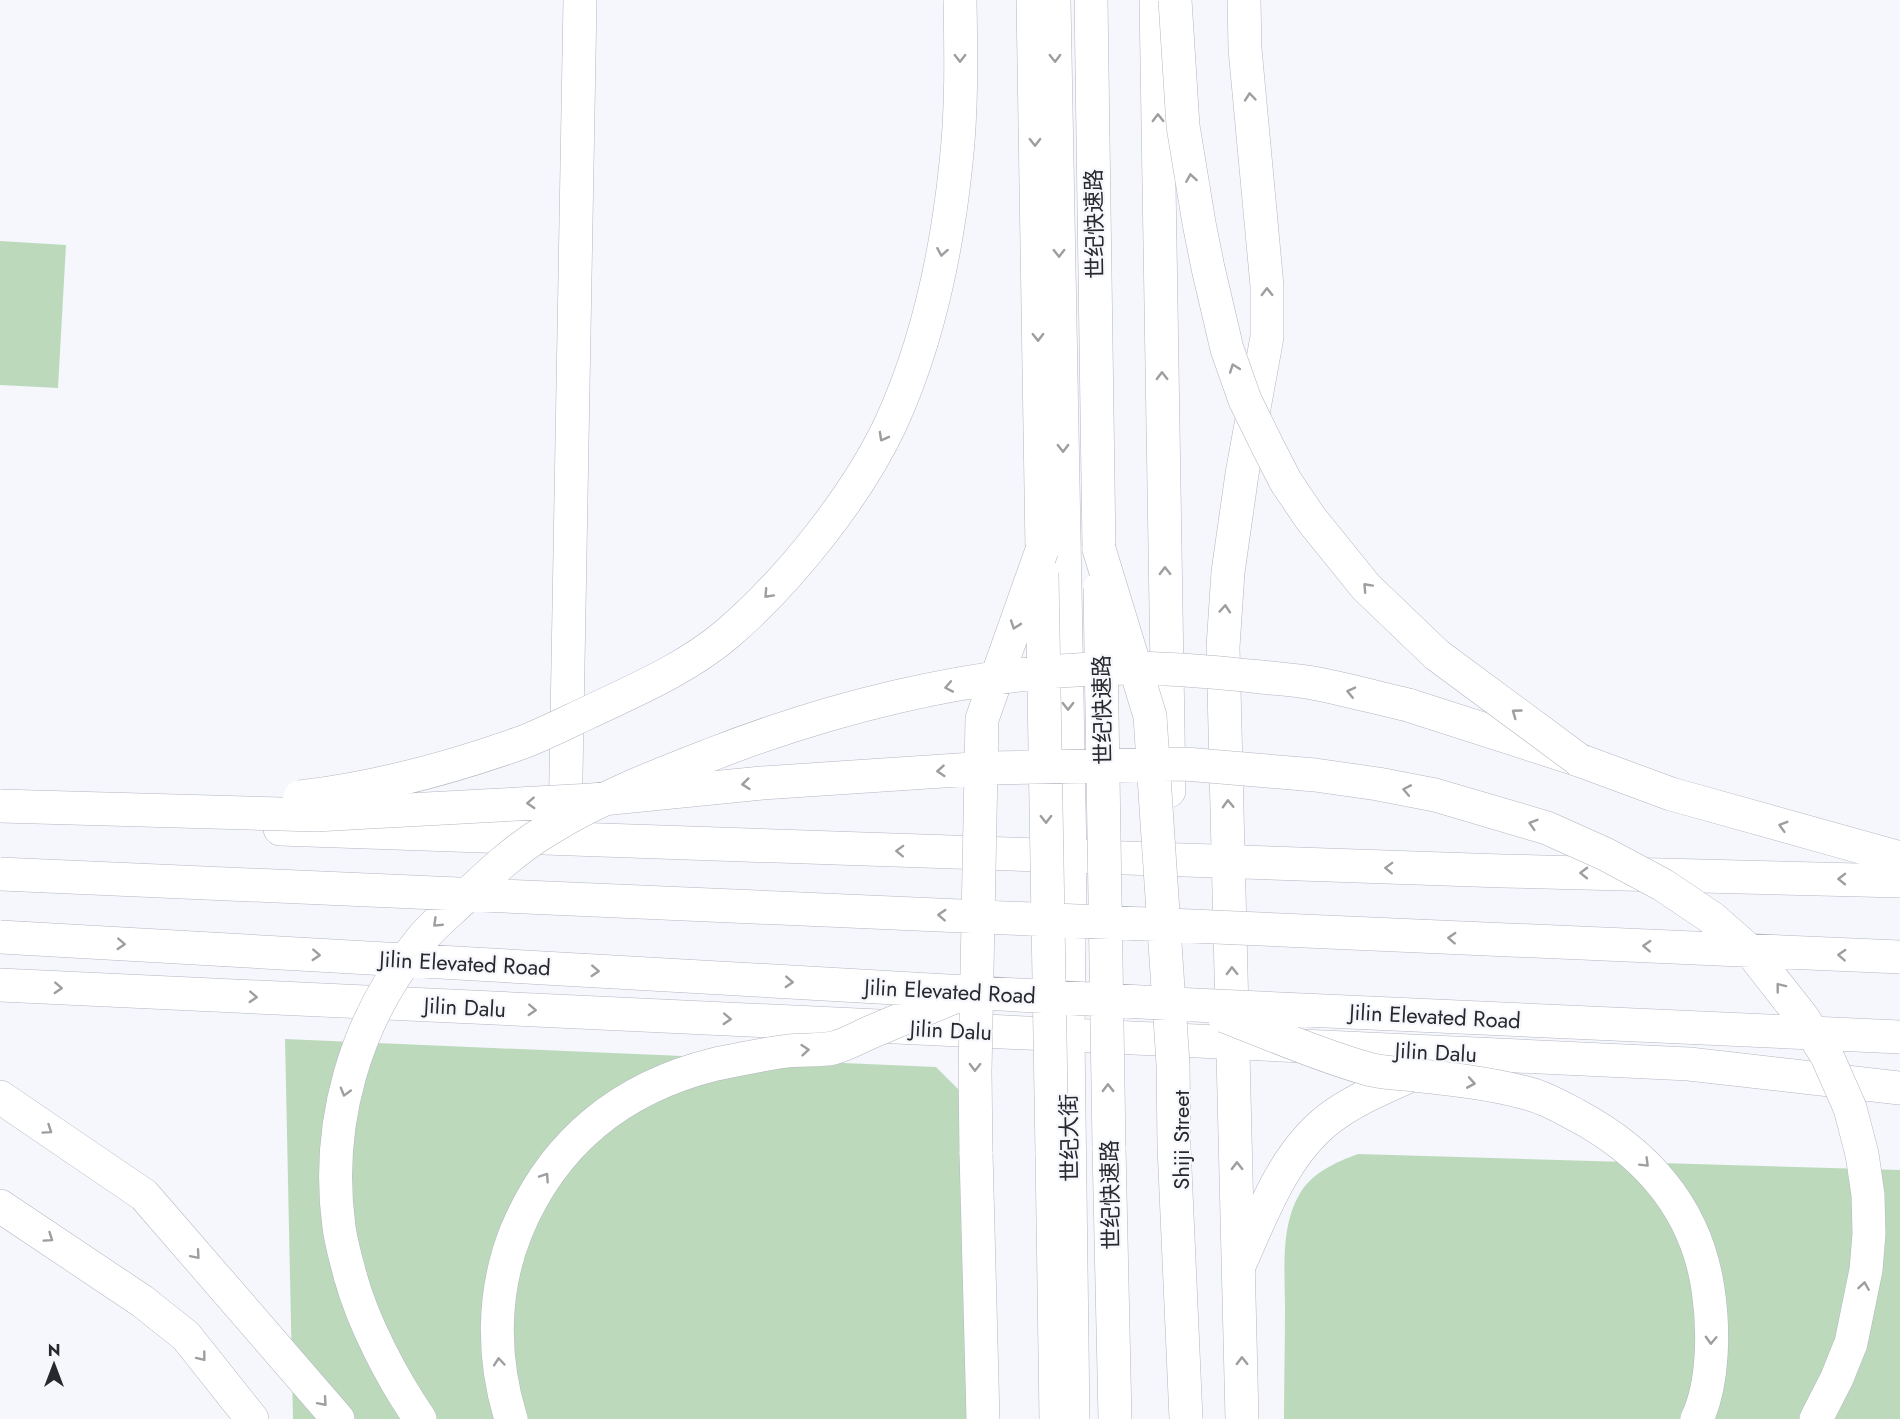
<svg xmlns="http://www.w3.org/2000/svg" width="1900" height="1419" font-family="Jost,'Noto Sans SC',sans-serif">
<rect width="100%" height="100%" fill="#f6f7fd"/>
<path fill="#bcdabb" d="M0,241L66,245L58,388L0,385Z
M285,1039L936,1067L969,1100L974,1419H293Z
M1358,1154L1900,1170V1419H1284C1284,1382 1285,1345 1285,1308C1285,1272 1280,1228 1299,1195C1311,1173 1336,1162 1358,1154Z"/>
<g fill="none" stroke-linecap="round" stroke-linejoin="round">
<g stroke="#b3b6c0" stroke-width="34">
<path id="secondary" d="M1054,0L1070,857L1068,1035L1073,1419
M1156,0L1169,791
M565,830L580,0
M1242,1419L1223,647L1228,572L1242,474L1267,337V286L1245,49L1244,0"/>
</g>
<g stroke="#b3b6c0" stroke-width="34">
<path id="primary" d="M280,829L1503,871L1900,881
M0,985L1689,1064L1900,1088
M1239,1266C1263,1212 1286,1147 1337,1113C1364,1095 1394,1083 1423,1070"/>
</g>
<g stroke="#b3b6c0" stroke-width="34">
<path id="highway" d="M1033,0L1042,550
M1091,0L1099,549
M1408,705L1579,760L1671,794L1900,858
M0,1097L144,1195L338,1419
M1109,1147L1115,1419
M976,1152L983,1419
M1052,1152L1056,1419
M0,1206L142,1301L186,1336L252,1419
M350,1275C363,1323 392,1378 420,1419
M1816,1419L1837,1378L1851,1343"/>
</g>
<use href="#secondary" stroke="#fff" stroke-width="33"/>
<use href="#primary" stroke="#fff" stroke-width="33"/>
<use href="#highway" stroke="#fff" stroke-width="33"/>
<g stroke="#b3b6c0" stroke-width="34" stroke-linecap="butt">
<path id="highway-bridge" d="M1175,0L1183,126L1199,223L1208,268L1227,349L1245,400L1268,447L1286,482L1311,519L1366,587L1437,655L1579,760
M1099,549L1150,716L1173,1064L1174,1146L1186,1419
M1042,573L1052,1152
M1100,588L1109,1147
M300,797C377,788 454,767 526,741C546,733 566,723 585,714C633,691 686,669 727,634C788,582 857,496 891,423C928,342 947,251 956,163C962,109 961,54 960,0
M0,806L316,815L351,813L592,800L762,783L988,768L1185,764L1315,775L1378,784L1435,795L1547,828L1605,854L1663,885L1712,918L1752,953L1803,1018L1827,1056L1850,1108L1862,1154L1868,1195L1869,1234L1866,1270L1851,1343
M0,874L1900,957
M0,937L1194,1005L1900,1037
M1224,1016C1269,1033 1318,1055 1365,1068C1380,1073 1398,1073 1414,1075C1450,1079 1487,1083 1522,1092C1541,1096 1559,1106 1576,1115C1647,1153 1696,1208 1708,1289C1714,1328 1714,1383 1697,1419
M976,1152L975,1072L982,719L1042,550
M350,1275C346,1259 341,1243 339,1227C325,1124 355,1020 420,941C432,926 447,914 461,901C489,874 515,849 549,829C599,798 656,776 710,755C830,708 962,675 1091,669C1147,666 1205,671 1261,677C1280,679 1299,680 1318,684C1348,690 1378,698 1408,705
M511,1419C492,1358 492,1292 516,1232C553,1142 622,1087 716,1064C740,1059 764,1054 788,1051C803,1049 819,1051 833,1048C846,1045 859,1037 871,1032C900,1020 930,1007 959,995"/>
</g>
<use href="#highway-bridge" stroke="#fff" stroke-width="33"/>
</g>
<defs><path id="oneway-chevron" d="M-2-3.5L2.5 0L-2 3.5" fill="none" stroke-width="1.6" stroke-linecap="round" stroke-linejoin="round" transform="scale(1.5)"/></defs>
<g stroke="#9e9ea0">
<use href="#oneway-chevron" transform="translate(960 58) rotate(90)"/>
<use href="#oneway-chevron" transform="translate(1055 58) rotate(89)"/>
<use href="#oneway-chevron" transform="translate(1250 97) rotate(-95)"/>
<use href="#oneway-chevron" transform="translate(1158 118) rotate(-91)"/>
<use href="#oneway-chevron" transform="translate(1035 142) rotate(89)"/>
<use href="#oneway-chevron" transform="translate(1191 178) rotate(-99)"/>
<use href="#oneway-chevron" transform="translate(942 252) rotate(100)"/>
<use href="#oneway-chevron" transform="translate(1059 253) rotate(89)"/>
<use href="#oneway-chevron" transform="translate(1267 292) rotate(-91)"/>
<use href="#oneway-chevron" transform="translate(1038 337) rotate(89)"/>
<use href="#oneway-chevron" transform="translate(1234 368) rotate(-110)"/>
<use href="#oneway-chevron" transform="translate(1162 376) rotate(-91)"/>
<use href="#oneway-chevron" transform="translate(883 437) rotate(119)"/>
<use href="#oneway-chevron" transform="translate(1063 448) rotate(89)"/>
<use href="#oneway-chevron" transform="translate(1165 571) rotate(-91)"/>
<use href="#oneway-chevron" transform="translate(1367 587) rotate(-133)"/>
<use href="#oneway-chevron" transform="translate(768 594) rotate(133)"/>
<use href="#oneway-chevron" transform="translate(1225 609) rotate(-86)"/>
<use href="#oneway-chevron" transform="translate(1015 625) rotate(109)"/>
<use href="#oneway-chevron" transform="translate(949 687) rotate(169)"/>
<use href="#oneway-chevron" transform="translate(1351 692) rotate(-167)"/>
<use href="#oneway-chevron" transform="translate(1068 706) rotate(89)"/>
<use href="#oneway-chevron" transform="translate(1516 713) rotate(-144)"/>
<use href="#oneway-chevron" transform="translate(941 771) rotate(176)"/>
<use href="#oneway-chevron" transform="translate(746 784) rotate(174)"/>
<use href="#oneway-chevron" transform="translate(1407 790) rotate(-169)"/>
<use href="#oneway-chevron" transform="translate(531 803) rotate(177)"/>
<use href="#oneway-chevron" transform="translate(1228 804) rotate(-92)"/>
<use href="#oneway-chevron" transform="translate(1046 819) rotate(89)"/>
<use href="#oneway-chevron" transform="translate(1533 824) rotate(-163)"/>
<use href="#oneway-chevron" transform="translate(1783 826) rotate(-164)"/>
<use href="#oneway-chevron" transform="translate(900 851) rotate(-178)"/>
<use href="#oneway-chevron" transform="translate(1389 868) rotate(-178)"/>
<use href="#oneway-chevron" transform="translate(1584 873) rotate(-179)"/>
<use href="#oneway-chevron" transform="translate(1842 879) rotate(-179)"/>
<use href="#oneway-chevron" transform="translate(942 915) rotate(-177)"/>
<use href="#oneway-chevron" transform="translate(437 923) rotate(136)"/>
<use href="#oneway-chevron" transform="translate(1452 938) rotate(-177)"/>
<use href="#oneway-chevron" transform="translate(121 944) rotate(3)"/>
<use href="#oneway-chevron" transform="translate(1647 946) rotate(-177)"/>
<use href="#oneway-chevron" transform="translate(316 955) rotate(3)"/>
<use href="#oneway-chevron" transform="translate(1842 955) rotate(-177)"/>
<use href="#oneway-chevron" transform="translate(595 971) rotate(3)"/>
<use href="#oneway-chevron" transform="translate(1232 971) rotate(-91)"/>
<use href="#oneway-chevron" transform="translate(789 982) rotate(3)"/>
<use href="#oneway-chevron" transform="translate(1780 987) rotate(-128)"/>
<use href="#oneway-chevron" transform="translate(58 988) rotate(3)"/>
<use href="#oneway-chevron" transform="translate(253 997) rotate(3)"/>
<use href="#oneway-chevron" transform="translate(532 1010) rotate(3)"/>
<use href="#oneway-chevron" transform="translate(727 1019) rotate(3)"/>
<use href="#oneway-chevron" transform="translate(805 1050) rotate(-5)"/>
<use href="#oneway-chevron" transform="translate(975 1067) rotate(91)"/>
<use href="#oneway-chevron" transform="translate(1471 1083) rotate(10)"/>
<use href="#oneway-chevron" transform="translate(1108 1088) rotate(-91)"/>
<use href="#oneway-chevron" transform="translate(345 1092) rotate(106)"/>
<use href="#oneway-chevron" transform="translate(48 1130) rotate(34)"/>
<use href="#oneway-chevron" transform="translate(1645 1163) rotate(45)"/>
<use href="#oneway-chevron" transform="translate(1237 1166) rotate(-91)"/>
<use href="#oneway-chevron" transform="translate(545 1177) rotate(-56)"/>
<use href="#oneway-chevron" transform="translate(49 1238) rotate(34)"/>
<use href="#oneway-chevron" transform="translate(196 1255) rotate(49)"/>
<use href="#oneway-chevron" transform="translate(1864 1286) rotate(-81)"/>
<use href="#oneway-chevron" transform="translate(1711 1340) rotate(92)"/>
<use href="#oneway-chevron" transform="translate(202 1357) rotate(52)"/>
<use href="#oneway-chevron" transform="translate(1242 1361) rotate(-91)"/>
<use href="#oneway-chevron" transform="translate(499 1362) rotate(-95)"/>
<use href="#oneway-chevron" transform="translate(323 1402) rotate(49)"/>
</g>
<g text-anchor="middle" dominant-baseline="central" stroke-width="4.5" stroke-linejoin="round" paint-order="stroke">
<g font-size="22" fill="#27282c" stroke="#f6f7fd">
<text transform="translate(1094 224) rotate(-91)">世纪快速路</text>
<text transform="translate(1102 710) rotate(-91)">世纪快速路</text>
<text transform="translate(465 963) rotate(3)">Jilin Elevated Road</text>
<text transform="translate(950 991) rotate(3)">Jilin Elevated Road</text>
<text transform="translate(465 1007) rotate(3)">Jilin Dalu</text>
<text transform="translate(1435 1016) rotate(3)">Jilin Elevated Road</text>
<text transform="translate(951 1030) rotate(3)">Jilin Dalu</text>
<text transform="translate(1436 1052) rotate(3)">Jilin Dalu</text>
<text transform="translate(1069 1138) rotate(-91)">世纪大街</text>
<text transform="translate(1181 1140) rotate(-90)">Shiji Street</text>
<text transform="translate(1110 1195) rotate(-91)">世纪快速路</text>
</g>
</g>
<g transform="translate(54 1365)" stroke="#f6f7fd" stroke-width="4.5" paint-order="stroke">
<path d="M0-4.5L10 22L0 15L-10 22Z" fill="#27282c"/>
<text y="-9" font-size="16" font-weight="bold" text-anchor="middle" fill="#27282c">N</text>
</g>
</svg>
